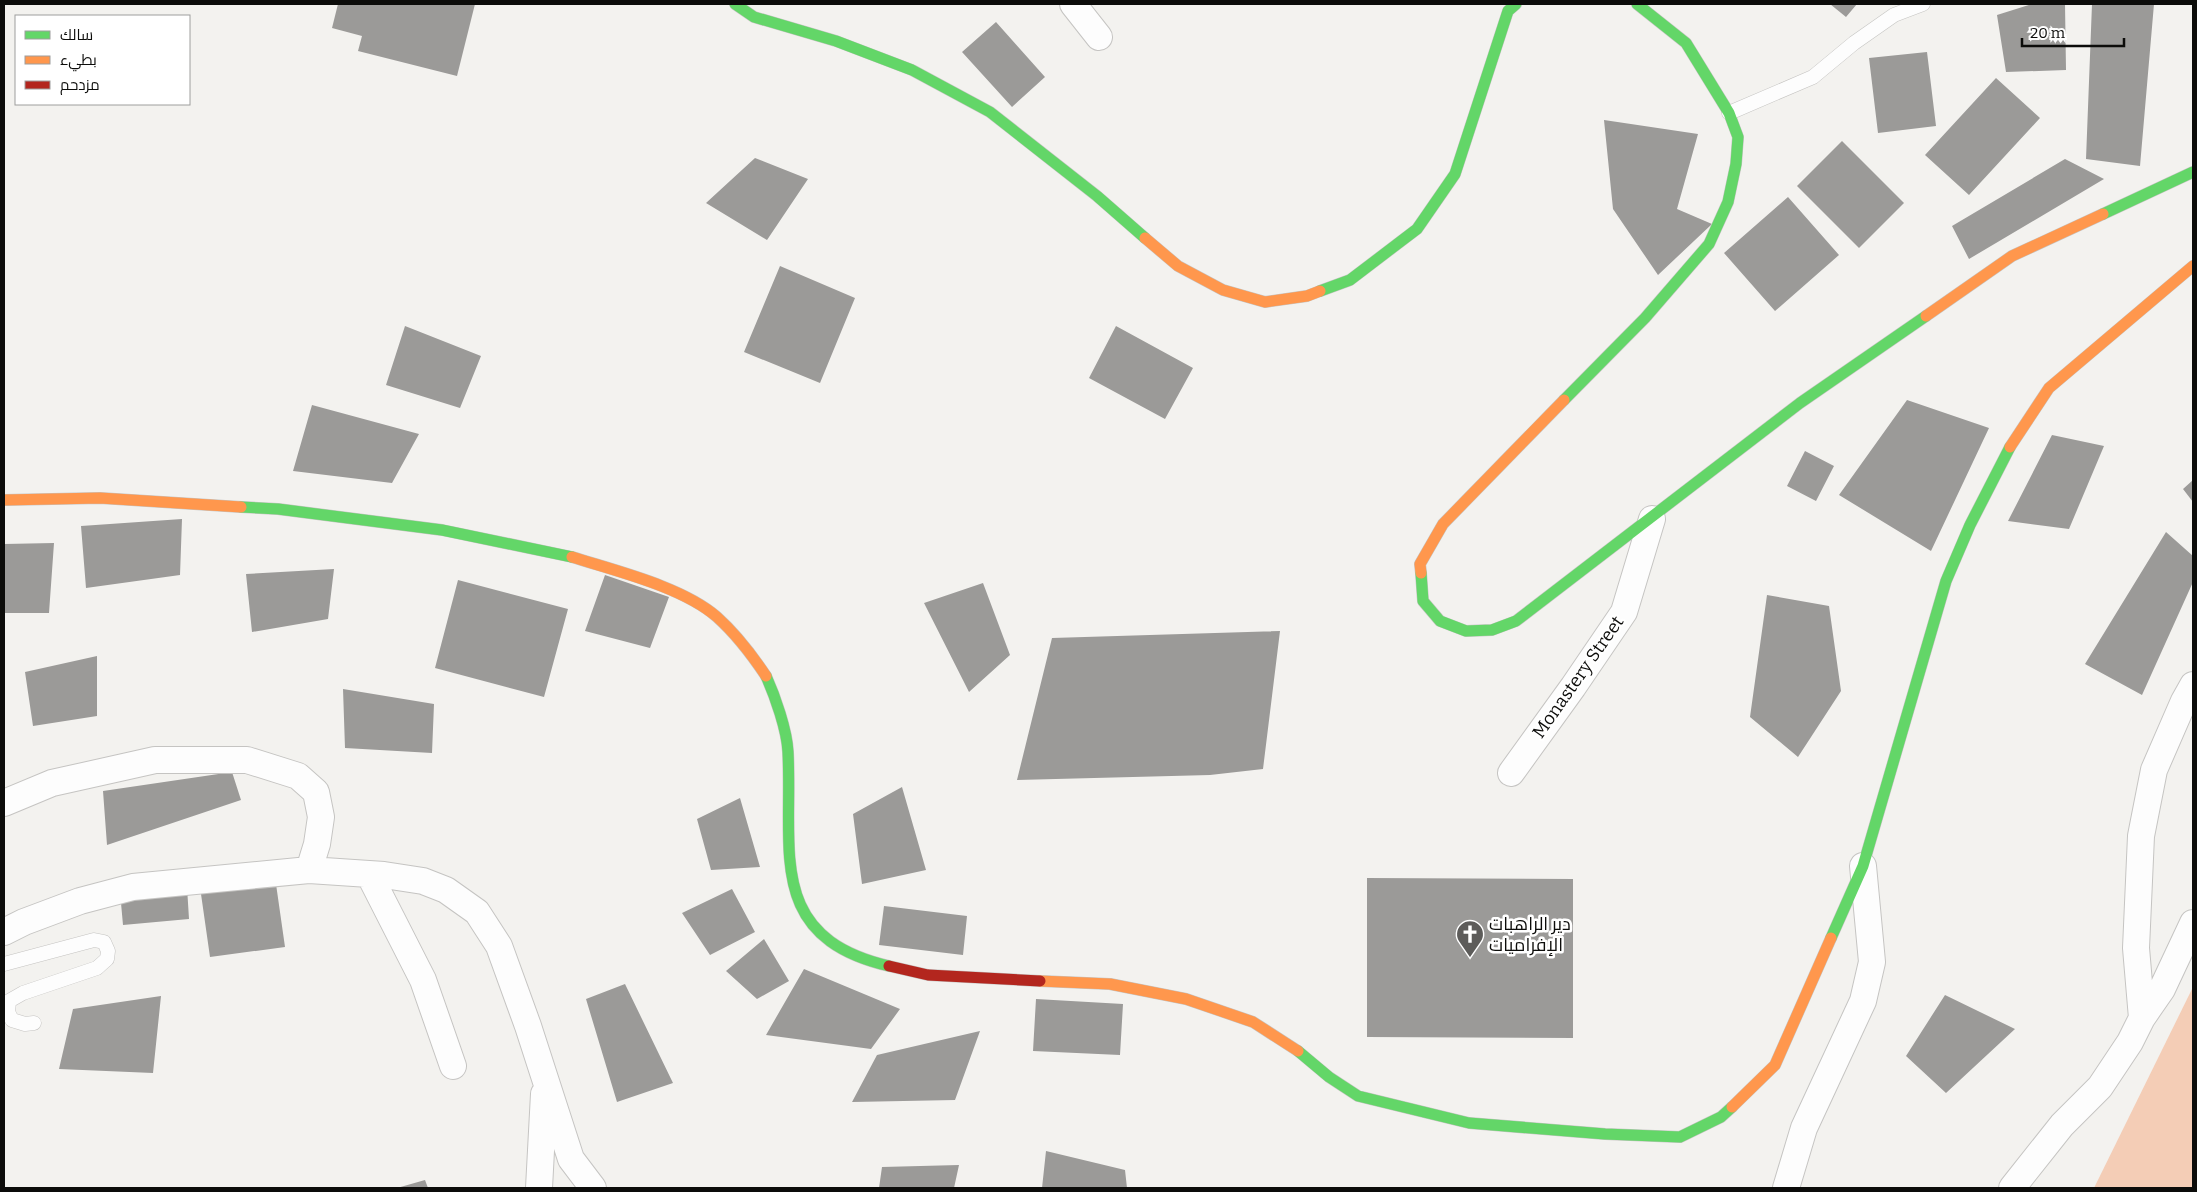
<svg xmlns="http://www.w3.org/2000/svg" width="2197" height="1192" font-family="Bitter,Cairo,serif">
<rect width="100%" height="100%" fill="#f3f2ef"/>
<path fill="#f4cdb6" d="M2193,987V1188H2094Z"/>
<path fill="#9b9a98" d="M338,4H475L457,76L358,51L362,36L332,28Z
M1830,4H1857L1846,17Z
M2032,4H2065L2066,70L2006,72L1997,15Z
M2092,4H2154L2140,166L2086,159Z
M996,22L1045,77L1012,107L962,52Z
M1927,52L1936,126L1878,133L1869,58Z
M1996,78L2040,118L1969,195L1925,155Z
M1604,120L1698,134L1677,209L1712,224L1658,275L1613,209Z
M1842,141L1904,203L1859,248L1797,186Z
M755,158L808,179L767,240L706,203Z
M2065,159L2104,179L1969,259L1952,226Z
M1788,197L1839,255L1775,311L1724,253Z
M780,266L855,298L820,383L744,352Z
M405,326L481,356L460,408L386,385Z
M1116,326L1193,368L1165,419L1089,378Z
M1907,400L1989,428L1931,551L1839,495Z
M312,405L419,434L392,483L293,471Z
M2052,435L2104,446L2069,529L2008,521Z
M1805,451L1834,466L1816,501L1787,486Z
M2193,480V502L2183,489Z
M182,519L180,575L86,588L81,526Z
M2166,532L2193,556V582L2142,695L2085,664Z
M54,543L49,613H4V544Z
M334,569L328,619L252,632L246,574Z
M605,575L669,597L650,648L585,631Z
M458,580L568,609L544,697L435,668Z
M983,583L1010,655L969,692L924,603Z
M1767,595L1829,606L1841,691L1798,757L1750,717Z
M1280,631L1263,769L1210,775L1017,780L1052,638Z
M97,656V716L33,726L25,672Z
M343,689L434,704L432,753L345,748Z
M232,772L241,800L107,845L103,791Z
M902,787L926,870L862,884L853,814Z
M740,798L760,867L711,870L697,819Z
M1367,878L1573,879V1038L1367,1037Z
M276,884L285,947L210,957L201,894Z
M187,887L189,919L123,925L120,892Z
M732,889L755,932L710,955L682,913Z
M884,906L967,916L963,955L879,945Z
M764,939L789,981L757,999L726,971Z
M804,969L900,1009L871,1049L766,1035Z
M625,984L673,1083L617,1102L586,999Z
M1945,995L2015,1029L1946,1093L1906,1056Z
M161,996L153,1073L59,1069L73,1009Z
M1036,999L1123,1004L1120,1055L1033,1051Z
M980,1031L955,1100L852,1102L877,1055Z
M1046,1151L1125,1170L1127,1188H1042Z
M959,1165L954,1188H879L882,1167Z
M425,1180L428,1188H397Z"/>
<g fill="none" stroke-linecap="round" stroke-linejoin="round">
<g stroke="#c5c4c2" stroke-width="15">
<path id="lane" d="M1729,113L1813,77L1854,43L1894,15L1923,4
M4,964L94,940L104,942L108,951L107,959L97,968L23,993L9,1001L8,1012L12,1020L25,1024L34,1023"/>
</g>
<g stroke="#c5c4c2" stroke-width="28">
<path id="street" d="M1073,4L1099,37
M1511,773L1573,687L1624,612L1652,519
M4,803L52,783L155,760H247L298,776L316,792L321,817L317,844L309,870
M369,874L423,980L453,1066
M4,932L24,922L80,901L133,887L309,870L384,875L423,881L446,890L477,912L499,946L528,1026L571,1159L593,1188
M2142,1018L2162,989L2193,923
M539,1188L544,1094
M1786,1188L1804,1128L1863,1001L1872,962L1863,866
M2012,1188L2062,1125L2100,1087L2130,1042L2142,1018L2136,948L2141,836L2154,770L2184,701L2193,685"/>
</g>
<g stroke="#c5c4c2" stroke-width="12">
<path id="fast" d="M735,4L754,17L836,41L912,70L990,112L1097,196L1145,238
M2103,214L2193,172
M1320,291L1350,280L1417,229L1455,174L1508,11L1516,4
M1564,400L1645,318L1709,244L1728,202L1736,164L1738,137L1729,113L1686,43L1637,4
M241,507L278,509L442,530L572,557
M1421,573L1423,601L1440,621L1466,631L1492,630L1516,621L1800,403L1926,316
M766,676C775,696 787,730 788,752C793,851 765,937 889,966
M1831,938L1863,866L1946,581L1970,525L2010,447
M1298,1051L1329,1077L1358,1096L1469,1123L1605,1134L1680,1137L1721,1117L1732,1107"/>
</g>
<g stroke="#c5c4c2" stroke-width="12">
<path id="slow" d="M1145,238L1178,266L1223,290L1265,302L1307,296L1320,291
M1926,316L2012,256L2103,214
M2010,447L2049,388L2193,266
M4,500L100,498L241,507
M572,557C616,571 683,587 717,617C736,634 752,655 766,676
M1421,573L1420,564L1443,524L1564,400
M1040,981L1110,984L1186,999L1253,1022L1298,1051
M1732,1107L1775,1065L1831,938"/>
</g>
<g stroke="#c5c4c2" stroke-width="12">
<path id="jam" d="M889,966L928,975L1040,981"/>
</g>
<use href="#lane" stroke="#fdfdfd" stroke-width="14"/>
<use href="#street" stroke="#fdfdfd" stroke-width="26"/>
<use href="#fast" stroke="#63d668" stroke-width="11"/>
<use href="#slow" stroke="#ff974d" stroke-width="11"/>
<use href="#jam" stroke="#b3261e" stroke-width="11"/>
</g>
<defs>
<g id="church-pin" transform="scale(1.4375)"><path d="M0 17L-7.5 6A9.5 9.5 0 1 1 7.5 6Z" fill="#5d5c5a" stroke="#fff"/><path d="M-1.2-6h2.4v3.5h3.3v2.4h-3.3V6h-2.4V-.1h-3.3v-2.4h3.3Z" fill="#fff"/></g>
</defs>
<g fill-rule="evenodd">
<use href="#church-pin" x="1470" y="934"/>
</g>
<g text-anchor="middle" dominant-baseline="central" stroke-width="5" stroke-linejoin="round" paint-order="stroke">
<g font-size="18" fill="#0c0c0a" stroke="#fff">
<text transform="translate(1578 677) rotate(-55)">Monastery Street</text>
</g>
<g font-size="18" fill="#0c0c0a" stroke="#fff" text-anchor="start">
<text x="1489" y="924">دير الراهبات<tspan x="1489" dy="21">الإفراميات</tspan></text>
</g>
</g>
<rect width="2197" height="1192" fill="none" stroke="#0c0c0a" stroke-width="10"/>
<rect x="15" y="15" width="175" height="90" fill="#ffffff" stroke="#9e9e9d"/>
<rect x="25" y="31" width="25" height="8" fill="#63d668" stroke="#9e9e9d"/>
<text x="60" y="40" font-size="15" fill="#0c0c0a">سالك</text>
<rect x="25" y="56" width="25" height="8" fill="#ff974d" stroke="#9e9e9d"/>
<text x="60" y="65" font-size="15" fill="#0c0c0a">بطيء</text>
<rect x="25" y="81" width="25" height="8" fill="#b3261e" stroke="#9e9e9d"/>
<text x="60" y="90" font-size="15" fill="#0c0c0a">مزدحم</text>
<path d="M2022 38v8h102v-8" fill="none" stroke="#0c0c0a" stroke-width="2.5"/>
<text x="2030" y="38" font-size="15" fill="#0c0c0a" stroke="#ffffff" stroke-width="4" paint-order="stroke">20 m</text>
</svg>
